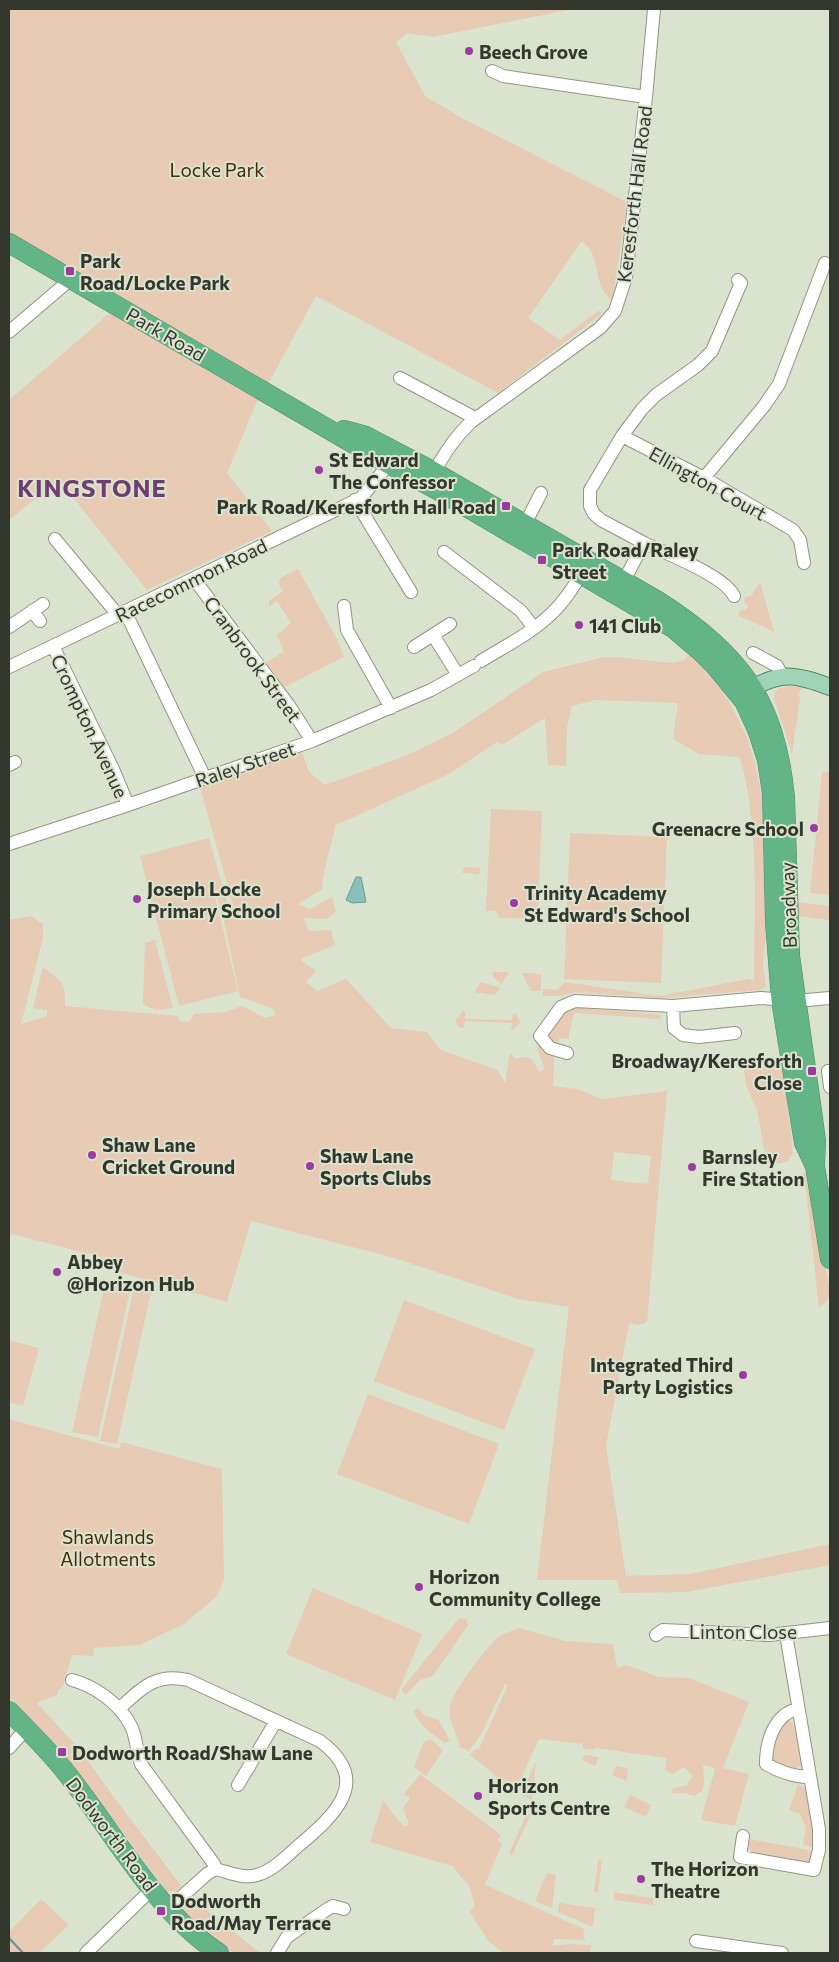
<svg xmlns="http://www.w3.org/2000/svg" width="839" height="1962" font-family="Commissioner,sans-serif">
<rect width="100%" height="100%" fill="#dae3cd"/>
<path fill="#e8cbb4" fill-rule="evenodd" d="M9,9H573L433,37L407,33L396,42L425,96L462,118L627,202L614,291L611,299C591,283 603,257 582,241L528,318L560,340L598,311L602,312L599,316L498,393L316,296L268,384L9,234Z
M111,312L259,397L227,473L272,531L147,590L59,480L9,520V400Z
M298,569L337,639L344,657L285,687L265,663L284,652L277,635L291,623L277,601L269,606V601L283,591L279,585L280,578Z
M760,582L774,632L738,615L741,609L745,611L748,606L744,602L745,597L751,596Z
M690,654L720,689L731,705L746,735L754,759L762,797L766,931L763,965L766,986L761,990L660,998L575,992L560,996H543V989L557,990L565,982L660,996L749,979L754,981C754,907 760,829 740,757L699,754L673,739L678,703L595,700L572,706L567,727L566,766L548,765L545,718L502,745L497,742L449,774L336,825L323,877L322,889L298,904L310,909L332,897L336,912L327,919L303,918L309,931L331,930L335,945L300,959L316,971L306,982L317,991L346,979L391,1028L427,1032L441,1050L497,1070L505,1083L510,1052L515,1059C531,1054 532,1058 539,1072L545,1069L537,1048L540,1045L554,1054L553,1086L577,1089L602,1099L667,1091L647,1322L638,1325L629,1323L606,1446L626,1576L690,1574L830,1544V1565L687,1592L620,1593L617,1580H537L569,1307L518,1299L391,1257L251,1221L227,1302L118,1272L94,1263L96,1256L9,1233V920L31,916L43,924V938L21,1024L47,1016V1010L33,1008L43,967C63,983 65,981 65,1006L177,1016L180,1021L189,1022L194,1014L225,1012L242,1006L265,1018L276,1015L272,1008L240,997L222,912L209,872L238,991L179,1006L140,856L209,838L229,909H234L200,787L302,752L309,772L325,785L405,756L451,734L543,672L604,657H617L672,663L683,661ZM614,1152L651,1156L648,1184L611,1180Z
M791,686L802,687L798,695L800,698L792,754L774,699C775,688 780,687 791,686Z
M822,772H830V895L810,893Z
M491,809L542,811L538,913L533,919L499,918L496,911H486Z
M570,833L667,837L661,983L564,979Z
M465,867L481,868L479,874L462,873Z
M796,902L830,906V920L797,916Z
M155,940L173,1008L155,1010L143,1004L145,943Z
M493,972H509L502,984L493,977Z
M522,973L541,974V991H531Z
M481,982L500,988L495,995L474,992Z
M575,1007L661,1015L660,1019L574,1013C572,1022 569,1030 569,1039L559,1038L558,1047L547,1036L564,1012Z
M463,1011H465V1019L512,1020L513,1013L516,1014L520,1022L514,1030H511L512,1023L465,1021L464,1028C458,1028 456,1024 456,1019Z
M783,1059L793,1153L787,1162L763,1165L761,1156L765,1155L758,1113L746,1085L743,1064Z
M803,1172L806,1173L808,1177L816,1209L830,1293L826,1302L819,1308L805,1180Z
M105,1284L130,1290L98,1437L72,1432Z
M135,1284L152,1288L117,1444L100,1441Z
M404,1300L535,1349L504,1430L374,1381Z
M9,1340L39,1348L23,1406L9,1402Z
M368,1394L499,1444L469,1524L337,1474Z
M9,1419L119,1449L121,1442L222,1469L224,1579L217,1596L184,1624L140,1645L94,1648L93,1656L72,1655L63,1686L58,1691L57,1695L37,1703L80,1750L116,1800L182,1887L176,1891L167,1892L74,1767L9,1696Z
M313,1588L422,1634L395,1700L286,1654Z
M459,1618L466,1619L468,1625L433,1676L420,1680L406,1695L401,1690Z
M519,1628L565,1641L613,1644L617,1668L626,1665L659,1677L689,1678L749,1702L723,1768L749,1774L735,1826L701,1820L715,1769L703,1764L704,1783L702,1791L694,1796L685,1793H671L673,1788L686,1786L693,1776L684,1767L672,1774L665,1770L667,1758L595,1748L594,1750L583,1749V1744L539,1739L515,1791L470,1755L475,1749H479L508,1685L505,1684L482,1733L469,1751L460,1747C457,1733 447,1720 450,1706C452,1692 487,1647 498,1637C503,1633 513,1631 519,1628Z
M417,1708L426,1716L438,1719L450,1740L445,1743C432,1734 420,1726 413,1711Z
M789,1720L797,1728L802,1764C792,1773 781,1768 772,1759C772,1746 777,1727 789,1720Z
M430,1739L443,1750L426,1776L414,1767L423,1743Z
M584,1755L599,1757L595,1766L582,1760Z
M536,1761L532,1800L521,1795Z
M616,1766L628,1768L627,1781L612,1775Z
M420,1774L501,1835L498,1840L502,1844L485,1885L584,1929L583,1937L586,1940L554,1939L552,1946L569,1944L591,1945L590,1953L502,1952L488,1941L470,1912L475,1905L469,1886L452,1866L370,1842L383,1801L404,1827L409,1824L403,1808L410,1798L404,1794Z
M798,1784L805,1788C809,1807 814,1827 812,1847L803,1845L806,1828L800,1814L789,1810Z
M630,1795L651,1805L646,1817L624,1807Z
M527,1813L531,1815L512,1855L509,1853Z
M750,1839L813,1851L811,1861L804,1864L753,1855L749,1847Z
M598,1859L602,1860L598,1893L594,1892Z
M547,1873L556,1875L552,1908L535,1901Z
M614,1891L618,1893L653,1898V1905L614,1900Z
M193,1897L203,1907L260,1953C253,1953 243,1955 236,1953C216,1945 198,1926 184,1910L185,1904Z
M41,1899L69,1925L39,1953H9V1932Z
M559,1903L595,1908L593,1927L558,1912Z"/>
<path fill="#8ac0bb" stroke="#709791" d="M356,877H361L366,902L352,903L346,900Z"/>
<g fill="none" stroke-linecap="round" stroke-linejoin="round">
<path stroke="#709791" stroke-width="2.5" d="M9,1938L23,1953"/>
<g stroke="#8e9782" stroke-width="14">
<path id="minor" d="M492,71L503,76L646,97
M9,332L71,279
M400,378L475,418
M622,436L704,478L793,530L800,540L804,563
M434,472C445,453 455,437 471,422L600,328L615,311L626,277L646,97L654,9
M704,478L764,406L779,384L825,263
M355,500L411,592
M525,524L541,493
M55,539L118,615
M644,543C665,553 725,576 734,596
M444,552L521,611L534,628
M194,579L288,704L312,741
M620,588L644,543L601,520L594,514L590,506V490L622,436L642,409L656,395L698,365L712,351L741,283L738,280
M344,606L347,630L391,708
M32,611L40,621
M125,611L205,778
M9,627L43,604
M433,635L458,675
M53,646L113,769L128,805
M414,647L450,624
M753,653L777,666L783,677
M481,661C505,646 532,633 552,613C565,601 575,585 584,569
M9,667L361,498L389,464
M9,765L15,762
M9,844L128,805L312,741L431,690L474,666
M673,1006L674,1028L683,1035L699,1037L735,1033
M567,1053L550,1048L540,1036L561,1007L575,1001L673,1006L761,998L795,1001L830,998
M828,1071L830,1087
M656,1635L663,1630L769,1635L830,1628
M72,1680C95,1686 120,1704 131,1726C137,1738 136,1751 141,1764L214,1864L215,1869L207,1874L169,1908
M120,1708C143,1687 156,1673 188,1680L320,1741C374,1781 334,1816 297,1847C286,1857 272,1871 257,1875C242,1879 229,1872 215,1869
M798,1709C774,1714 766,1742 766,1764C780,1772 793,1777 810,1777
M9,1748L26,1729
M238,1785L276,1721
M743,1836L740,1857L814,1870L819,1850V1829L786,1634
M696,1941L782,1953
M86,1953L152,1889
M277,1953L287,1937L329,1908L333,1906L344,1909"/>
</g>
<g stroke="#528968" stroke-width="18">
<path id="major" d="M753,688C783,670 800,676 830,687"/>
</g>
<g stroke="#528968" stroke-width="20">
<path id="highway" d="M9,243L383,461L439,491L673,628L699,650L715,666L744,701L758,732L767,760L772,793L775,922L781,1000L804,1143L815,1166
M344,430L366,436L429,469L658,601C740,654 775,699 785,797L790,956L812,1111L816,1141L815,1166L830,1259
M9,1711C28,1730 47,1749 64,1770C112,1829 155,1912 219,1953"/>
</g>
<use href="#minor" stroke="#fff" stroke-width="12"/>
<use href="#major" stroke="#a1d3b7" stroke-width="16"/>
<use href="#highway" stroke="#63b587" stroke-width="19"/>
</g>
<g fill="#9b3aa1" stroke="#dae3cd" stroke-width="2">
<circle cx="469" cy="51" r="5"/>
<rect x="65" y="266" width="10" height="10" rx="2.5"/>
<circle cx="319" cy="470" r="5"/>
<rect x="501" y="501" width="10" height="10" rx="2.5"/>
<rect x="537" y="555" width="10" height="10" rx="2.5"/>
<circle cx="579" cy="625" r="5"/>
<circle cx="814" cy="828" r="5"/>
<circle cx="137" cy="899" r="5"/>
<circle cx="514" cy="903" r="5"/>
<rect x="807" y="1066" width="10" height="10" rx="2.5"/>
<circle cx="92" cy="1155" r="5"/>
<circle cx="310" cy="1166" r="5"/>
<circle cx="692" cy="1167" r="5"/>
<circle cx="57" cy="1272" r="5"/>
<circle cx="743" cy="1375" r="5"/>
<circle cx="419" cy="1587" r="5"/>
<rect x="57" y="1747" width="10" height="10" rx="2.5"/>
<circle cx="478" cy="1796" r="5"/>
<circle cx="641" cy="1879" r="5"/>
<rect x="156" y="1906" width="10" height="10" rx="2.5"/>
</g>
<g text-anchor="middle" dominant-baseline="central" stroke-width="4" stroke-linejoin="round" paint-order="stroke">
<g font-size="19" font-weight="bold" fill="#33372e" stroke="#dae3cd" text-anchor="start">
<text x="479" y="51">Beech Grove</text>
<text x="80" y="260">Park<tspan x="80" dy="22">Road/Locke Park</tspan></text>
<text x="329" y="459">St Edward<tspan x="329" dy="22">The Confessor</tspan></text>
<text x="496" y="506" text-anchor="end">Park Road/Keresforth Hall Road</text>
<text x="552" y="549">Park Road/Raley<tspan x="552" dy="22">Street</tspan></text>
<text x="589" y="625">141 Club</text>
<text x="804" y="828" text-anchor="end">Greenacre School</text>
<text x="147" y="888">Joseph Locke<tspan x="147" dy="22">Primary School</tspan></text>
<text x="524" y="892">Trinity Academy<tspan x="524" dy="22">St Edward's School</tspan></text>
<text x="802" y="1060" text-anchor="end">Broadway/Keresforth<tspan x="802" dy="22">Close</tspan></text>
<text x="102" y="1144">Shaw Lane<tspan x="102" dy="22">Cricket Ground</tspan></text>
<text x="320" y="1155">Shaw Lane<tspan x="320" dy="22">Sports Clubs</tspan></text>
<text x="702" y="1156">Barnsley<tspan x="702" dy="22">Fire Station</tspan></text>
<text x="67" y="1261">Abbey<tspan x="67" dy="22">@Horizon Hub</tspan></text>
<text x="733" y="1364" text-anchor="end">Integrated Third<tspan x="733" dy="22">Party Logistics</tspan></text>
<text x="429" y="1576">Horizon<tspan x="429" dy="22">Community College</tspan></text>
<text x="72" y="1752">Dodworth Road/Shaw Lane</text>
<text x="488" y="1785">Horizon<tspan x="488" dy="22">Sports Centre</tspan></text>
<text x="651" y="1868">The Horizon<tspan x="651" dy="22">Theatre</tspan></text>
<text x="171" y="1900">Dodworth<tspan x="171" dy="22">Road/May Terrace</tspan></text>
</g>
<g font-size="19" fill="#4b2905" stroke="#dae3cd">
<text x="217" y="169">Locke Park</text>
<text x="108" y="1536">Shawlands<tspan x="108" dy="22">Allotments</tspan></text>
</g>
<g font-size="19" fill="#33372e" stroke="#dae3cd">
<text transform="translate(634 194) rotate(-83)">Keresforth Hall Road</text>
<text transform="translate(166 334) rotate(30)">Park Road</text>
<text transform="translate(708 483) rotate(29)">Ellington Court</text>
<text transform="translate(191 580) rotate(-26)">Racecommon Road</text>
<text transform="translate(253 659) rotate(54)">Cranbrook Street</text>
<text transform="translate(90 726) rotate(65)">Crompton Avenue</text>
<text transform="translate(245 764) rotate(-19)">Raley Street</text>
<text transform="translate(788 905) rotate(-92)">Broadway</text>
<text x="743" y="1631">Linton Close</text>
<text transform="translate(112 1834) rotate(53)">Dodworth Road</text>
</g>
<g font-size="24" font-weight="bold" letter-spacing="1" fill="#6e3e71" stroke="#dae3cd">
<text x="92" y="487">KINGSTONE</text>
</g>
</g>
<rect width="839" height="1962" fill="none" stroke="#33372e" stroke-width="20"/>
</svg>
